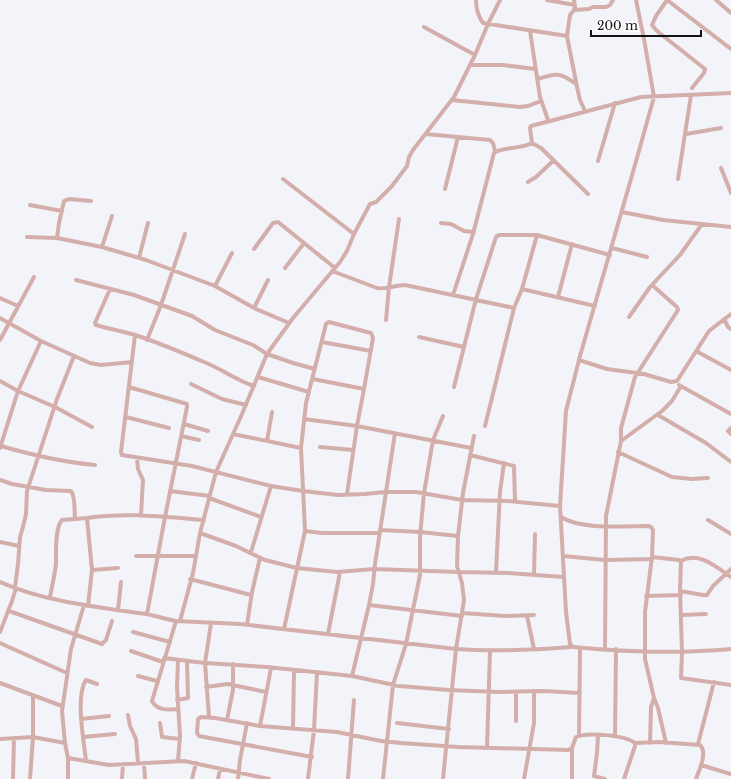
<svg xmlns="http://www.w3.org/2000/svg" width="731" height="779" font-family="'Libre Baskerville',serif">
<rect width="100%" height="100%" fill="#f3f4f9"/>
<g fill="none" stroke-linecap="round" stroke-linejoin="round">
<path stroke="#d3aeaa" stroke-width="4" d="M476,0C476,8 478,16 483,23L567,36
M547,0L575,5
M574,0L575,7L574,10L570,15L567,36L577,87L580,100L585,111
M636,0L644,39L654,97L635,165L580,356L566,411L560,506L566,612L570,644L573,647C625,652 678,654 731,649
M667,0L656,16L652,25L657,31L705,69L704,73L692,88
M667,0L731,49
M716,0L731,13
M574,10L589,9L593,7H606L610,5L613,0
M424,27L475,55
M530,31L540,97L548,120
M470,65H503L535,69
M538,79C556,73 560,72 576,84
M452,100L520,107L528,106L541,101
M426,134L490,140L493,143L495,151
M686,134L721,128
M598,161L615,103
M721,168L731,193
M283,179L354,234
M678,179L691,95
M528,182L536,177L554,160
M445,189L458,137
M588,194L541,148L532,143L530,128L531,126L641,97L731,93
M30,205L62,211
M622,212L663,220L731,227
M441,223L451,224L464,231L474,232
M27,237L57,238L102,247L146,260L215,286L254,308L289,323
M57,238L59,223L64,201L69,199L91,201
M102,247L112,216
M612,248L647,257
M254,249L273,223L278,222L335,268
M139,258L148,223
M285,268L304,243
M332,271L377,288C386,290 395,285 405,285L514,308
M76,280L134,295L181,312L192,316L215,330L253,345L267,354L293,363L315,369
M215,286L232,253
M110,289L95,323L96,325C109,329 122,331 135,335C157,342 183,353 204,362C222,369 236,380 254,386
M522,289L537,235L610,255
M453,295L473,234L494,153C501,147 522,149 532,143
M558,297L572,244
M0,298L18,306
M254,308L268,280
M629,317L650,287L680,255L702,224
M0,318L41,341L90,363L101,365L132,362
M724,319L728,327L731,329
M386,320L389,287L399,219
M135,335L121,452L122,455L192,466L271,486L303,491L338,495L365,494L386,492H416L462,500L507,501L560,506
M419,337L464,347
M0,340L34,277
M147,340L161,305L185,234
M322,342L371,351
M696,351L731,370
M579,360L607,369L644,374L671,382L677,381L709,331L731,314
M258,377L309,392
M313,379L364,389
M0,381L18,391L55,407L92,427
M191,384L222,399L246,405
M679,385L731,414
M129,387L187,404V407L165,517L147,614
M454,387L476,299L496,237L499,235H537
M658,415L706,443L731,462
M126,417L169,428
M304,419L357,426L471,448
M184,424L208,431
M485,426L514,308L522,289L595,306
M731,428L728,431L731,434
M233,434L301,448
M181,436L199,440
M267,441L272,412
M621,441L662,411L672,401L681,386
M1,446C32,455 62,462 95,465
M320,447L353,450
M0,448L18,391L41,341
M618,452L672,477L692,479L708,478
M470,455L514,466L515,502
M137,458L138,469L143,480L141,515
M0,480L12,484L46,490L71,491C76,498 74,511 75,519
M170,491L210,496
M209,498L261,517
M561,517C581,530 625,526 648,526L651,527L653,530L652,557L645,612V659L654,698L658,708L666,743
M87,518C126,512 165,517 204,520
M708,520L731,534
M380,530L420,532L458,536
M305,531L322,533H380
M200,533L236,546L265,560L297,568L337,572L374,569L458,572L508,573L564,577
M0,542L19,546
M251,552L271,486
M136,556H196
M563,556L605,560L652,559
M652,557L679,560L681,561L680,591L682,652L681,678L731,685
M681,561C699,551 716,567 731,577
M92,570L118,568
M496,572L500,492L504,463
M534,574L535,534
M190,579L251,595
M0,582C46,602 97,607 146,614C156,616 166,619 176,621L152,701C157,711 169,710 178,709
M15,587L18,564L20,537L23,527L26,514L27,491L57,399L74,356
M680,591L703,595H707L713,586L731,569
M646,596L681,595
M50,597C52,586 55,574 56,563C56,553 55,527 62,520L87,518L92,570L88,606
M369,605L462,616
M118,610L121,582
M9,611L102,644L106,640L112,621
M462,613L505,616L534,615
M681,615L706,614
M527,616L534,649
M176,621L240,624L456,649C495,652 533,650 571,647
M180,621L193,573L200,533L216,472L242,414L267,354L293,318L340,262L347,251L354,234L370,204L376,202L392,186L407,166L409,157L413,150L454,97L475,55L488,24L500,0
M247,625L252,592L260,558
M284,629L305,531L301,448L306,403L326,324L329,322L371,333L373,338L364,389L357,426L347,494
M0,632L12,601L16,588
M133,632L170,642
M328,634L340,572
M0,643L67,673
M605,649L606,516L621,441V428L635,377L678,310L677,307L652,285
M131,651L163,662
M164,658L205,663L211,623
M138,676L157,681
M352,676L369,605L373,584L375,564L395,433
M0,683L62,706
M206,687L228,684L266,692
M516,692V721
M177,700L188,698L187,661
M128,715L130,726L136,739L138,763
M209,717L205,663L267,667L352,676L399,686L449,690L499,692L543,691L580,693
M81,719L109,716
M227,720L233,690V664
M160,723L162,737L180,739
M397,723L449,729
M260,726L271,668
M293,728L294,671
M579,735L580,648
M598,735L597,753L594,776L605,779
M615,736L616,649
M83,737L115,734
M0,739L33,737L65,743
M635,743L660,742L700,745C708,753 699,770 696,779
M650,743L651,707L654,698
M698,744L714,682
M487,748L490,651
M312,757L199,736L197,733L198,719L201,717L215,718L260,726L337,732L381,741L401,743L458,747L568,750L572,748L576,737C588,732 625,735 635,743V746L624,779
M68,758L109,765L184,761L269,779
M86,761C84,741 75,696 86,680L97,684
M178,761L180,736L177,687L178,660
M144,763L145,779
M701,765L731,774
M13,779L14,738
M30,779L33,737V695
M68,779V758L65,743L62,711L71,649L84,605
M122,779L123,764
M192,779L196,763
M218,779L220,769
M238,779L240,760L247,723
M308,779L314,730L317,673
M348,779L354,700
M383,779L393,685L406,644L420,575V536L424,493L433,440L443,416
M443,779L456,649L464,600L462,583L457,566L458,536L463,493L474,436
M524,779L534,723V691
M572,779V748"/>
</g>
<path d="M591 30v6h110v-6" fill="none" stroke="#121214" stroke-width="2"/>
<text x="597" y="30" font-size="12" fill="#121214" stroke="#ffffff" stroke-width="3" paint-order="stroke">200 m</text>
</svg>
